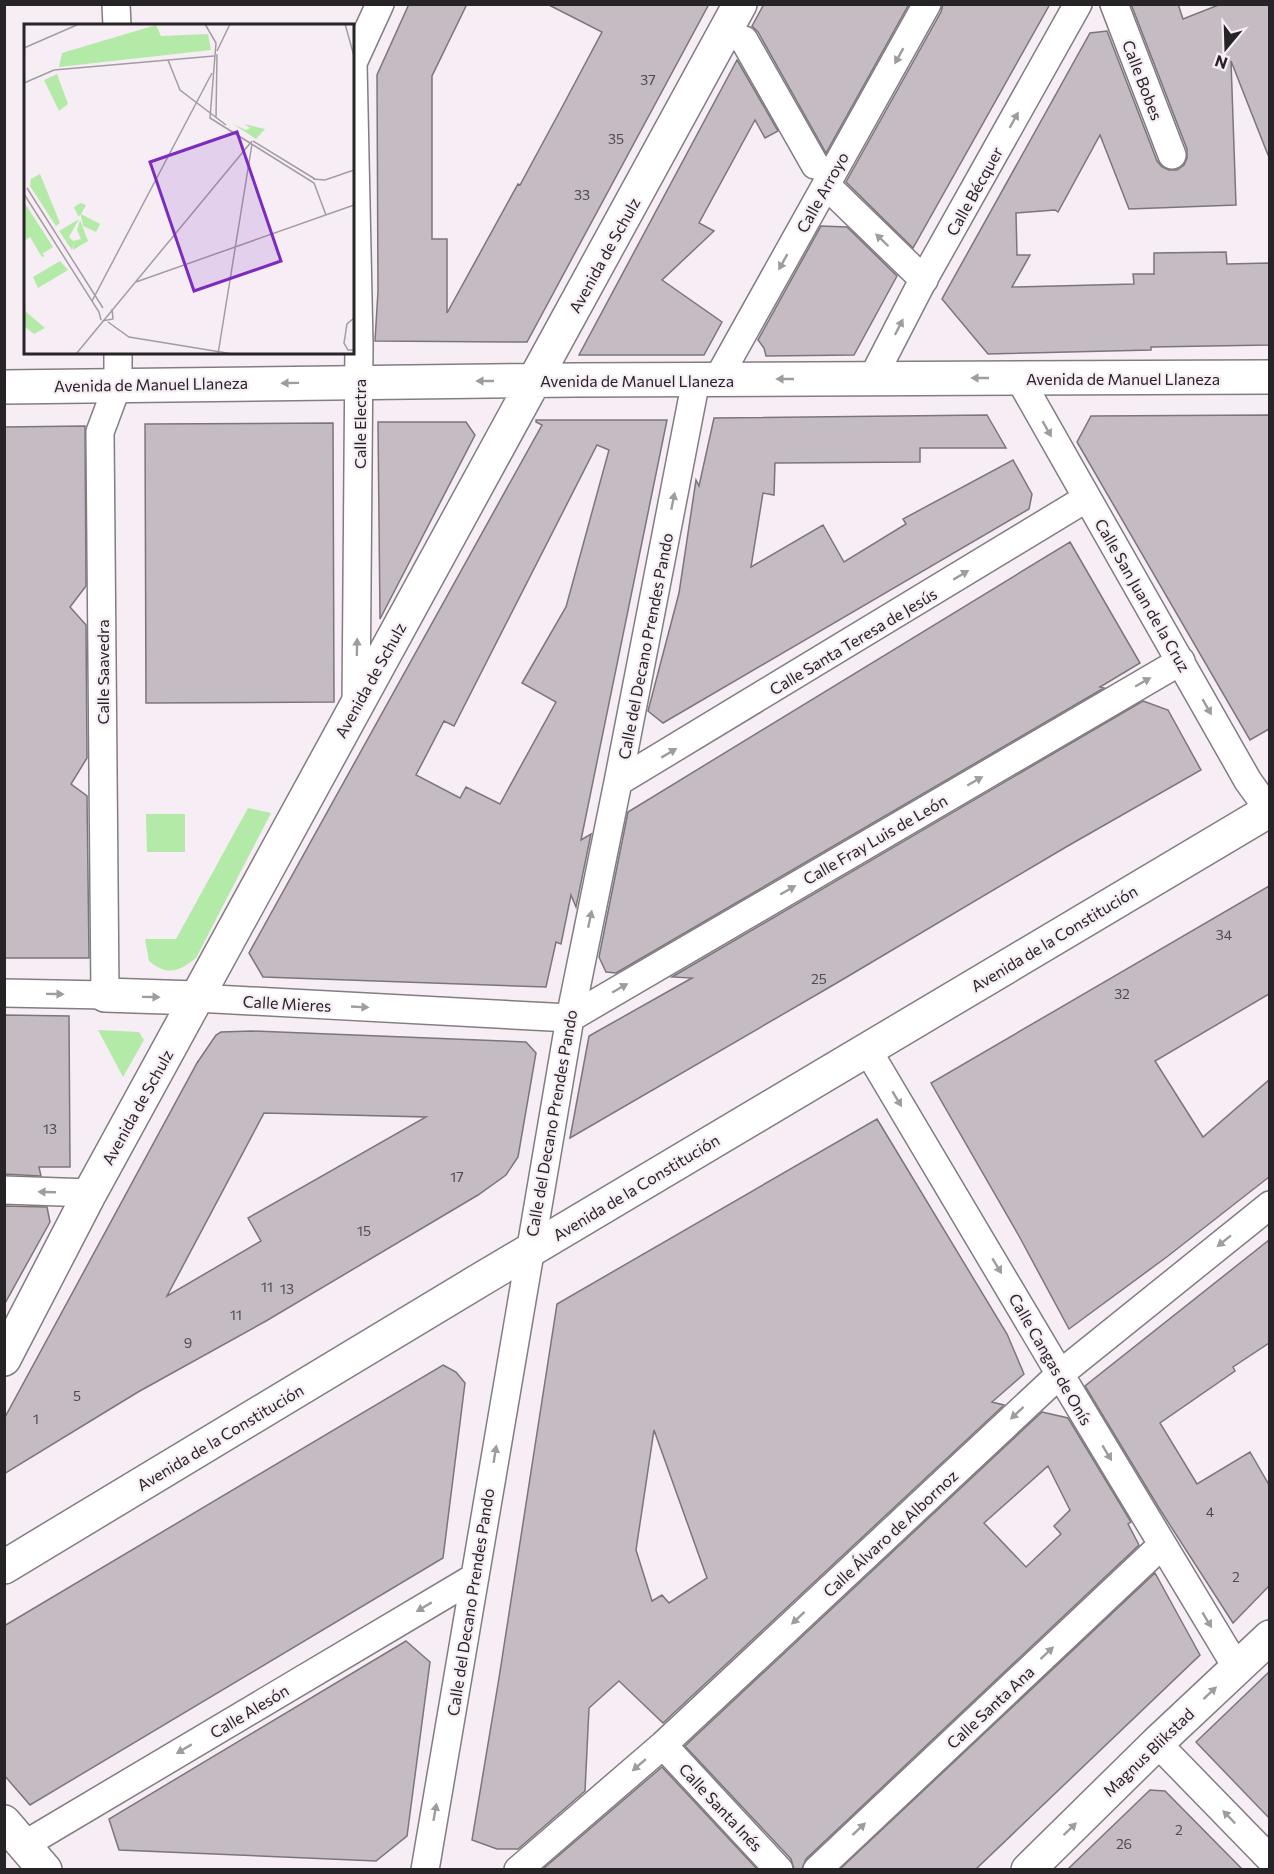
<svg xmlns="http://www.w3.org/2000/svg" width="1274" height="1874" font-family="Commissioner,sans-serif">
<rect width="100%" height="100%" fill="#f6edf5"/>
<path fill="#b4eaa7" d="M248,808L271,813L196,958C178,972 167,976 149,961L145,939H176Z
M146,814H185V852H147Z
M98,1030L139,1032L144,1040L123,1077Z"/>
<path fill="#c4bbc3" stroke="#7d757c" stroke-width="1.5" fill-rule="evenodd" d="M409,4H467L432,76V239H447V313L518,184L520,185L560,111L602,32L547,4H709L527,342L375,341L378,291L377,75Z
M764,4H909L826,153L758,32L752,26Z
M943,4H1050L913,248L846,182L941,12Z
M1131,4H1178L1183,19L1221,4H1269V155H1268L1231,61L1236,205L1129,209L1100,135L1058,212L1055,210L1016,213L1017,255H1030L1012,287L1134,284L1133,274H1154V253L1226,252L1227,264L1269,263V345L1151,347V350L988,354L942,299L1090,33L1107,31L1157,161L1162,167L1169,170H1177L1184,165L1187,158V149Z
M737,60L778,131L765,138L755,120L699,223L714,231L662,280L722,322L704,355H579Z
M821,226L847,227L897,276L854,355L766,356L764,348L758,340Z
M987,415L1006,448H920V462L775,463L774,495L763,493L751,567L823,525L844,562L906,524L903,519L1013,460L1032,494L1029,509L663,723L648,711L679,593L696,480L699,486L714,418Z
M1269,415V729L1250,740L1077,442L1091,416Z
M536,420H667L581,840L591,834L576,907L571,895L561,944L556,942L546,987L263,977L249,953L542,425L536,422ZM597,445L609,450L566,607L522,683L556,702L500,804L466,787L460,798L416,775L444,721L454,726Z
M378,422H466L475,435L380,619Z
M333,423L334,702L146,703L145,424Z
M85,426L86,586L70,607L86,625L87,758L71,784L87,796L89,958H4V427Z
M1070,542L1140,663L1100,687L1104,688L616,973L606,972L599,957L628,812Z
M1143,701L1168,710L1201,770L1066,847L835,984L570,1138L589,1036L692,978L672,977Z
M1269,886V994L1155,1061L1203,1137L1269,1080V1177L1168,1256L1069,1329L1019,1236L931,1083Z
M4,1015L69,1016L70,1167H39L41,1176L4,1174Z
M252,1031L526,1042L536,1053L518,1157L506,1175L478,1195L266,1321L138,1392L4,1474V1419L197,1063L216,1035L221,1032ZM264,1113L426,1117L248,1218L261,1241L167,1296Z
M877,1119L1007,1334L1024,1374L992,1402L1004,1405L663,1723L619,1681L589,1708L585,1791L518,1849H497L472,1840L499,1678L557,1304ZM654,1430L707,1578L669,1603L662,1595L652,1601L636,1550Z
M4,1206L47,1207L50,1222L4,1305Z
M1269,1240V1343L1233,1367L1235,1371L1160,1423L1197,1484L1250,1452L1269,1485V1586L1233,1623L1159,1508L1085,1386Z
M443,1365L456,1372L465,1383L443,1558L30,1805L4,1775V1626Z
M1042,1412L1068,1418L1131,1522L1128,1524L1139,1545L806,1859L802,1869H794L791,1859L685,1746ZM1048,1466L1070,1510L1054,1526L1061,1534L1026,1567L984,1523Z
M1155,1573L1200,1655L976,1869H840Z
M406,1641L430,1662L407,1836L376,1861L119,1850L109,1819Z
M1269,1672V1818L1196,1742Z
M662,1767L757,1869H543Z
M1150,1790L1165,1791L1242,1869H1068Z"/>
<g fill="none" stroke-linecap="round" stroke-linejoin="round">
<g stroke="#847c83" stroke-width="30">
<path id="street" d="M116,4L117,26
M1114,4L1172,155
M744,40L815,165
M826,185L924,280
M1019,378L1248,781L1269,810
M872,379L921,284L1078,4
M717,380L927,4
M356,705L359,345L353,63L380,4
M618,782L1087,498
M4,993L105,995L100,432L118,384V352
M196,998L570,1018
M570,1018L1181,661
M867,1049L1073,1396L1237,1668
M4,1190L90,1193
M1157,1743L1270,1859
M663,1745L779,1870
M24,1845L475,1577
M425,1870L570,1018L618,782L696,380
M518,1870L663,1745L1060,1374L1270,1205
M817,1870L1162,1545"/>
</g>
<g stroke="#847c83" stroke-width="36">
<path id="secondary" d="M4,387L575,380L1270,377
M105,995L196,998
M4,1359L90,1193L740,4
M1028,1870L1157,1743L1270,1637"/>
</g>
<g stroke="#847c83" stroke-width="36">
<path id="primary" d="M4,1567L475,1283L1270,810
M4,1822L45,1870"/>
</g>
<use href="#street" stroke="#fff" stroke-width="27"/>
<use href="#secondary" stroke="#fff" stroke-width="33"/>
<use href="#primary" stroke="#fff" stroke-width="33"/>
</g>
<defs><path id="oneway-solid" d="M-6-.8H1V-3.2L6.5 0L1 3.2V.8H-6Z" transform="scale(1.5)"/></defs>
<g fill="#9e9c9e">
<use href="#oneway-solid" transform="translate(899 56) rotate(119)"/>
<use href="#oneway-solid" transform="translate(1014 120) rotate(-61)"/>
<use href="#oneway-solid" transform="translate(882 240) rotate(-136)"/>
<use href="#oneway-solid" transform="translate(783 262) rotate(119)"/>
<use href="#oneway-solid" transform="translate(899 327) rotate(-63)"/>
<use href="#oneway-solid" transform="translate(980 378) rotate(180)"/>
<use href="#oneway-solid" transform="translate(785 379) rotate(180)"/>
<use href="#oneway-solid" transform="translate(485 381) rotate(180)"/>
<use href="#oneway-solid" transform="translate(290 383) rotate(179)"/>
<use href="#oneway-solid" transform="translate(1047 429) rotate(60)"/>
<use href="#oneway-solid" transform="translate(673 501) rotate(-79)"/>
<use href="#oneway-solid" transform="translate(961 575) rotate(-31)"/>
<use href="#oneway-solid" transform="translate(357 647) rotate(-89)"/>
<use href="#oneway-solid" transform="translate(1143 682) rotate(-30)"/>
<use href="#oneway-solid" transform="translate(1207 707) rotate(60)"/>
<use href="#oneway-solid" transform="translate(669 753) rotate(-31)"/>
<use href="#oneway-solid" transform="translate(975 781) rotate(-30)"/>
<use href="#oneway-solid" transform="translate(788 890) rotate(-30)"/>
<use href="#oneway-solid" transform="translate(590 919) rotate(-78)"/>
<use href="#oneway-solid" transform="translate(620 988) rotate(-30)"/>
<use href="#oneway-solid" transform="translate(55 994) rotate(1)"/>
<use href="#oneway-solid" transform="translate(151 997) rotate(1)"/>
<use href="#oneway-solid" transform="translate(360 1007) rotate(3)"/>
<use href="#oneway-solid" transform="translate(897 1099) rotate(59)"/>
<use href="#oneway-solid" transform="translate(47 1192) rotate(-178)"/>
<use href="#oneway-solid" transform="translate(1224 1241) rotate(141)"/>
<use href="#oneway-solid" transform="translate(997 1266) rotate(59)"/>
<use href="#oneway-solid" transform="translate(1017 1413) rotate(137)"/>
<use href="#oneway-solid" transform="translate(1107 1453) rotate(59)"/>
<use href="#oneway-solid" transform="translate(495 1454) rotate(-81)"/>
<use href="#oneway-solid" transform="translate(424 1607) rotate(149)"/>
<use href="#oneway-solid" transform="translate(798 1618) rotate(137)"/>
<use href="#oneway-solid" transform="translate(1207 1620) rotate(59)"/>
<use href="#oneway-solid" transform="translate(1047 1653) rotate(-43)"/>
<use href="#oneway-solid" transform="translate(1210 1693) rotate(-43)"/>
<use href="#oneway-solid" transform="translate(184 1749) rotate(149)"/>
<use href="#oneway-solid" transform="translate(639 1765) rotate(139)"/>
<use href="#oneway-solid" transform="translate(435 1812) rotate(-80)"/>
<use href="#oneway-solid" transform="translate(1229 1817) rotate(-134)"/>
<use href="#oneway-solid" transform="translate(859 1829) rotate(-43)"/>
<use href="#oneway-solid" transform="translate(1070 1829) rotate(-44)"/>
</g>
<g text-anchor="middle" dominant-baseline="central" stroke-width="4.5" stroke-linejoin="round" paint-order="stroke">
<g font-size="14" fill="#4e4a4e">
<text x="648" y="79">37</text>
<text x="616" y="138">35</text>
<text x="582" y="194">33</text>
<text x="1224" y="934">34</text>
<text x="819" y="978">25</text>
<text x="1122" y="993">32</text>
<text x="50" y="1128">13</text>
<text x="457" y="1176">17</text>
<text x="364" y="1230">15</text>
<text x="267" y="1286">11</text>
<text x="287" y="1288">13</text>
<text x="236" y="1314">11</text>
<text x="188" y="1342">9</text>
<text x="77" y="1395">5</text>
<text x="36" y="1418">1</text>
<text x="1210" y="1511">4</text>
<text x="1236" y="1576">2</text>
<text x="1179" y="1829">2</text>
<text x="1124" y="1843">26</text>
</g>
<g font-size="16" fill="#272427" stroke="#f6edf5">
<text transform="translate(1143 80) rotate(69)">Calle Bobes</text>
<text transform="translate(974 191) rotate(-61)">Calle Bécquer</text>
<text transform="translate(822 192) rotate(-61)">Calle Arroyo</text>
<text transform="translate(604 255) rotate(-61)">Avenida de Schulz</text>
<text x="1123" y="378">Avenida de Manuel Llaneza</text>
<text x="637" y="380">Avenida de Manuel Llaneza</text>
<text transform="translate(151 384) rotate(-1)">Avenida de Manuel Llaneza</text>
<text transform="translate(359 424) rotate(-90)">Calle Electra</text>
<text transform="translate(1143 595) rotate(60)">Calle San Juan de la Cruz</text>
<text transform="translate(853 641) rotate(-31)">Calle Santa Teresa de Jesús</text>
<text transform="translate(645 646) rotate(-79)">Calle del Decano Prendes Pando</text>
<text transform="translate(102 672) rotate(-90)">Calle Saavedra</text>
<text transform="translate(370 680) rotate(-61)">Avenida de Schulz</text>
<text transform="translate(875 839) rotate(-30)">Calle Fray Luis de León</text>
<text transform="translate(1054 938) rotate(-31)">Avenida de la Constitución</text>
<text transform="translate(287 1003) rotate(3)">Calle Mieres</text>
<text transform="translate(137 1107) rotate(-61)">Avenida de Schulz</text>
<text transform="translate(551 1123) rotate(-80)">Calle del Decano Prendes Pando</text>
<text transform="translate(636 1187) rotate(-31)">Avenida de la Constitución</text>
<text transform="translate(1051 1359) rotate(60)">Calle Cangas de Onís</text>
<text transform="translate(220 1437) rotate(-31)">Avenida de la Constitución</text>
<text transform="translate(890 1533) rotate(-43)">Calle Álvaro de Albornoz</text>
<text transform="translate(470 1602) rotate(-81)">Calle del Decano Prendes Pando</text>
<text transform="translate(990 1707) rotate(-43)">Calle Santa Ana</text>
<text transform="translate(249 1711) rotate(-31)">Calle Alesón</text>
<text transform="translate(1148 1752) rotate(-44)">Magnus Blikstad</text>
<text transform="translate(721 1807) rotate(47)">Calle Santa Inés</text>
</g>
</g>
<g transform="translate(24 24)">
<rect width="330" height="330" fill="#f6edf5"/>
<path d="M132,1L137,12L184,10L187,26L35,43L38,29ZM33,50L44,80L35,87L20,56ZM209,100L222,106L226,104L220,100L241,105L232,115ZM16,150L36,199L32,202L6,162L7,155ZM0,178L29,223L18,230L21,232L18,233L6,213L0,217ZM57,179L62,181L57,190L76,200L72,208L59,202L57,191L54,192L50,183ZM55,195L45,213L49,217L57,215L53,206L56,196L64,217L49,226L50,218L48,226L35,207ZM36,237L44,246L14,264L9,253ZM0,277L1,287L21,304L10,310L0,302Z" fill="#b4eaa7"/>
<path fill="none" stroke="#a39da3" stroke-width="1.5" d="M181,0L192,19L186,94L290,159L302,191M321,0L330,32M0,24L55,0M193,27L206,0M144,36L156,66L202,101M0,59L30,46L190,32M192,93L193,30M229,117L291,155M289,155L301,156L330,146M3,164L79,284M0,170L75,288L77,296M112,258L330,181M68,277L188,49M330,294L323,300L320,319L324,326H330M78,297L89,295L88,285M84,298L105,313L209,330M52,330L228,117M194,330L228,120"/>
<path fill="#7b2cbf" fill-opacity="0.15" stroke="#7b2cbf" stroke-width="3" d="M213,108L257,237L170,267L126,138Z"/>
<rect width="330" height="330" fill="none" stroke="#272427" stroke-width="3"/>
</g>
<rect width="1274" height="1874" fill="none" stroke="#272427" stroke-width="12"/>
<g transform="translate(1226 48) rotate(199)" stroke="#f6edf5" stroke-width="4.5" paint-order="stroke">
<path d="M0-4.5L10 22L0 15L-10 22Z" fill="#272427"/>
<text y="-9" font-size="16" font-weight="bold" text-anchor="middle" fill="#272427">N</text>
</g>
</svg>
